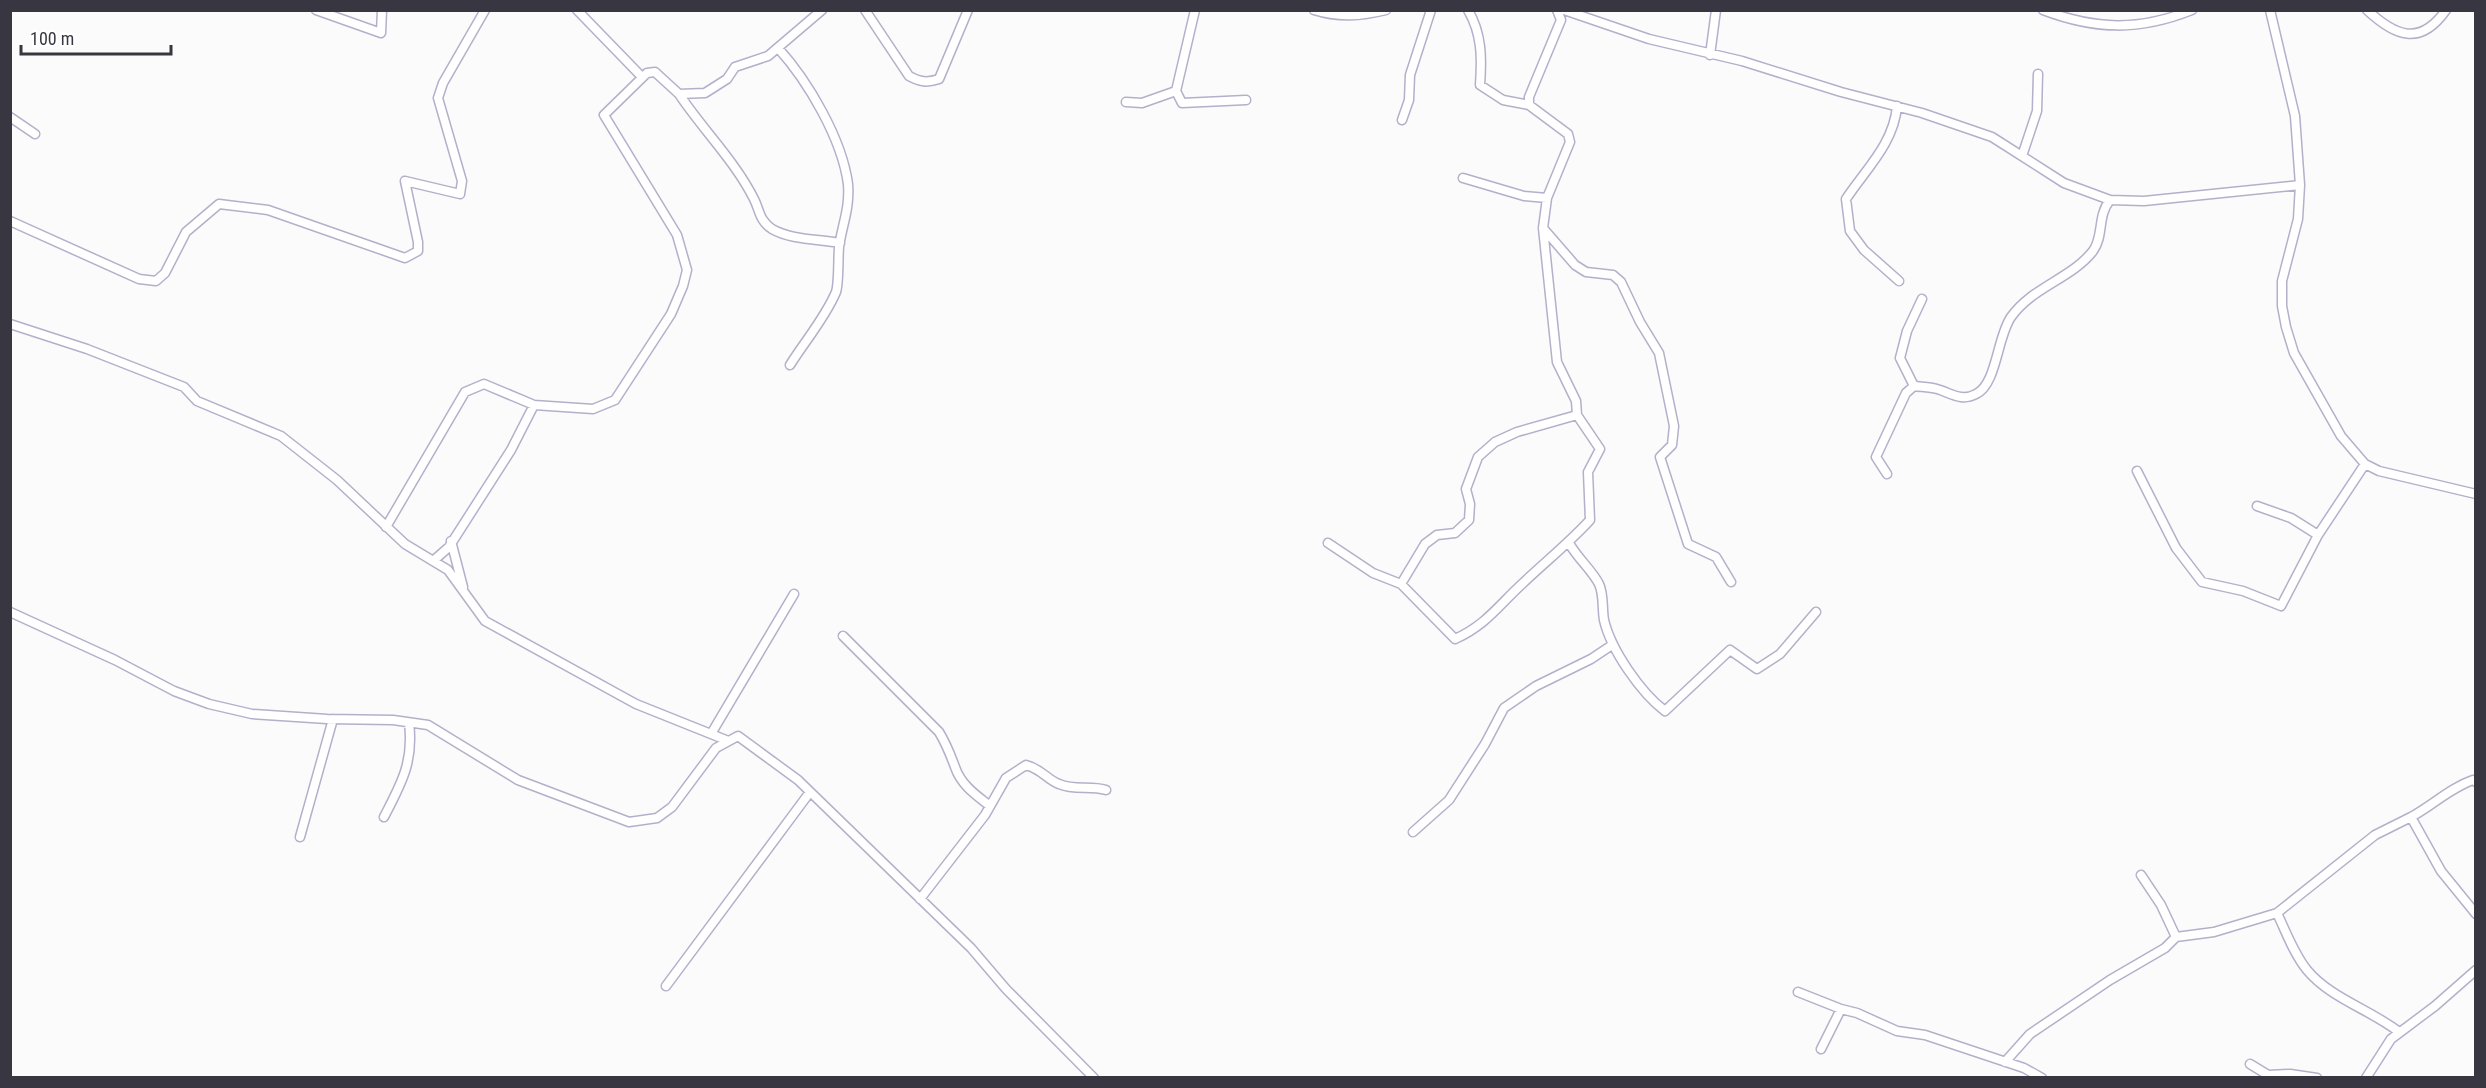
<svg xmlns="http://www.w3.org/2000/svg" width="2486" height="1088" font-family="'Roboto Condensed',sans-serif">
<rect width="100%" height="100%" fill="#fbfbfb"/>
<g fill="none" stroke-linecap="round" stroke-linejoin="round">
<g stroke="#b3b0ca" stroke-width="11">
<path id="street" d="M316,10L381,33L382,10
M577,10L642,77
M865,10L909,76C920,82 927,83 939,79L968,10
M1314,10C1339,18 1361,16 1386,10
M1468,10C1482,34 1482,58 1480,85L1503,100L1529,105
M1564,10L1649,39L1742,61L1841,92L1922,113L1992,137L2064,183L2110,200L2144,201L2300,185
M2043,10C2096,30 2139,31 2192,10
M2270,10L2295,116L2300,185L2298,219L2282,281V306L2286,327L2294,353L2341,436L2365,464L2379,471L2476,494
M2367,10C2395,36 2420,47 2446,10
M778,48C808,81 842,139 848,184C850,209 842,225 839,247C838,259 839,283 836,292C825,318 805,341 790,365
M1710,55L1716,10
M1176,91L1182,103L1246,100
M679,94C703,130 735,161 754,199C760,211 759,220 772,229C791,240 819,239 840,243
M1126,102L1142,103L1176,91L1195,10
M1897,106C1894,143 1866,169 1846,199L1850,231L1864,250L1899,281
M10,117L35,134
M1402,120L1409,100L1410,75L1431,10
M2022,156L2037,111L2038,74
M1463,178L1524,196L1547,198L1570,142L1568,134L1529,105V97L1561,20L1557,10
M10,221L139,279L156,281L165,273L186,232L219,204L268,210L405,258L418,251V242L405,181L460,194L462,181L438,98L443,83L485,10
M1543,228L1575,265L1586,272L1613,275L1621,282L1640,322L1659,353L1674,426L1672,445L1660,457L1688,544L1716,557L1731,582
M1922,299L1907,331L1900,358L1914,386C1921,387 1930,387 1937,389C1951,393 1961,402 1976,394C1997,384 1997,337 2011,317C2032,287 2071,279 2093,251C2104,236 2097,216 2110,200
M10,324L87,349L184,387L197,401L281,436L337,480L405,544L448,570L485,621L636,704L726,740
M2137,471L2176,548L2202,582L2243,591L2281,606L2318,535
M1887,474L1876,457L1906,393L1914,386
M2257,506L2291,518L2318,535L2365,464
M386,527L465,392L484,384L534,405L593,409L615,400L671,314L683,286L687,270L677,235L604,115L647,73L655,72L679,94L705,93L727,79L735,67L768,56L822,10
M451,541L463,587
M1328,543L1373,573L1401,584L1425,544L1437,535L1455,533L1469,520L1470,504L1466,489L1478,457L1495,442L1517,432L1577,415L1576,401L1557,362L1543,228L1547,198
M1569,543C1578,559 1592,570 1599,584C1604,594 1602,609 1604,620C1611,650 1641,693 1665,711L1730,650L1757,669L1780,654L1816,612
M433,561L449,547L511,450L534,405
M1401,584L1455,639C1486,625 1498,606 1522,584C1545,562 1569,543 1590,520L1588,472L1600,449L1577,415
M10,612L115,660L174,691L209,704L252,714L327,719L393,720L428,725L518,780L629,822L657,818L672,807L716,748L738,736L798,780L971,948L1006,989L1094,1078
M843,636L939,732C947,745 950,754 955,767C961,785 976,795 990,806
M711,734L794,594
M384,817C401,784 414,762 409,723
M2411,817C2433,805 2450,788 2473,780L2476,782
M1413,832L1449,800L1485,744L1504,708L1536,686L1591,659L1612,645
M300,837L333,719
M920,899L985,815L1006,778L1026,765C1043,770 1046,779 1059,784C1075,791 1090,785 1106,790
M2277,913L2375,835L2411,817L2441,871L2476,914
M2176,937L2214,932L2277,913C2286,932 2294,954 2307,970C2330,998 2371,1010 2399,1032
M666,986L810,792
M1798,992L1841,1009
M1821,1049L1841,1009L1857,1013L1897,1031L1925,1035L2024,1068L2042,1078
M2005,1062L2030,1034L2110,980L2165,948L2176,937L2161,905L2141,875
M2250,1064L2268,1075L2290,1074L2317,1078
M2366,1078L2391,1039L2435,1006L2476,970"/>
</g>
<use href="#street" stroke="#fff" stroke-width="8"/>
</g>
<rect width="2486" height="1088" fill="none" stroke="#383741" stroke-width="24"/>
<path d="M21 45v9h150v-9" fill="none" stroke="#383741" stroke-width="3"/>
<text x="30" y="45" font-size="18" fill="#383741" stroke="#ffffff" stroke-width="4.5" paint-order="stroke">100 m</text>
</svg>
